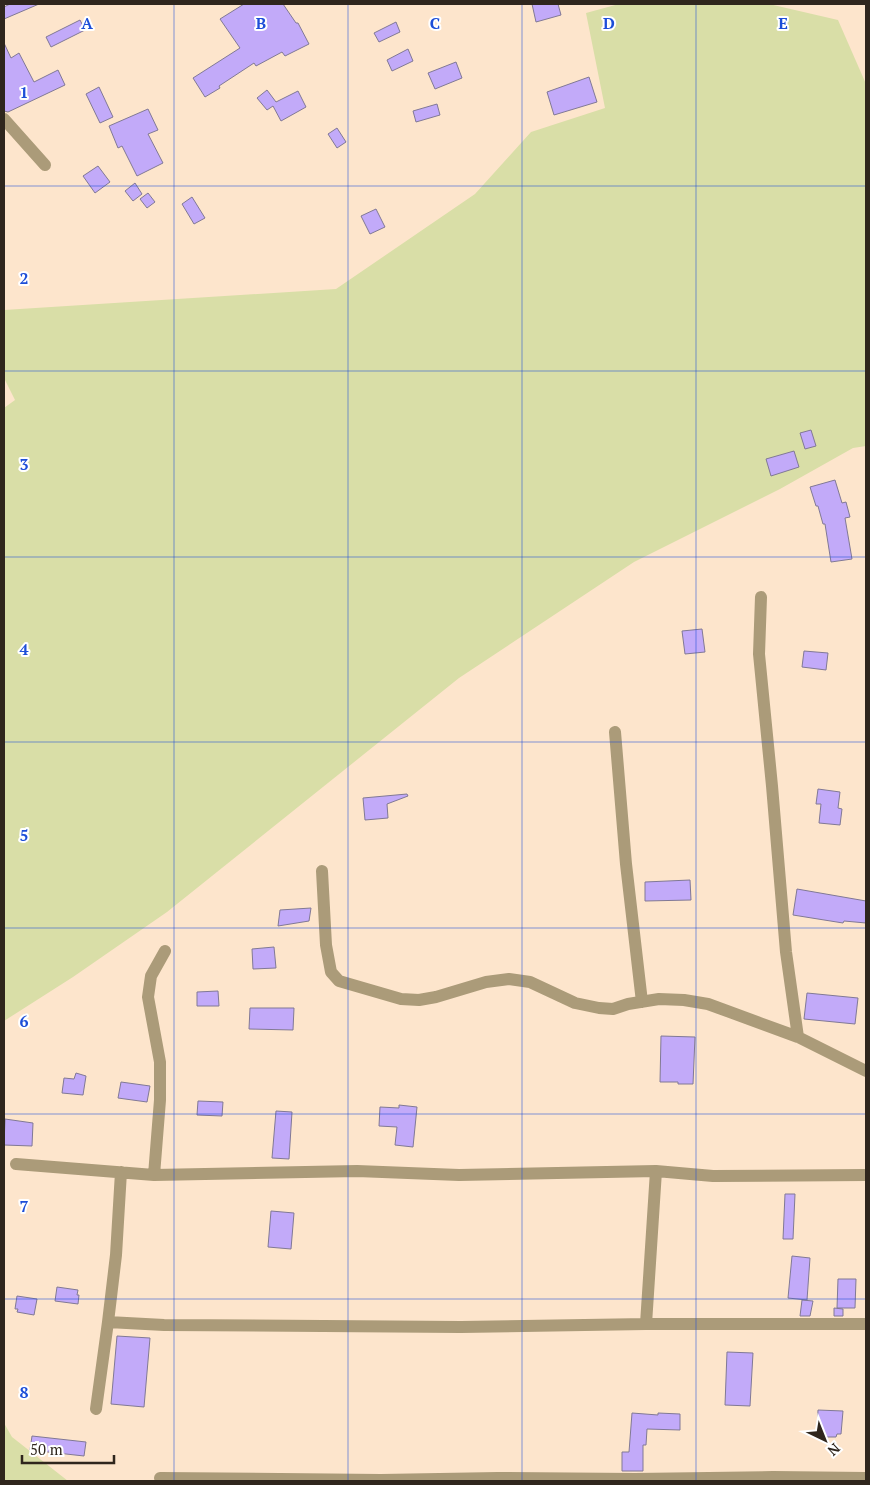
<svg xmlns="http://www.w3.org/2000/svg" width="870" height="1485" font-family="'PT Serif',serif">
<rect width="100%" height="100%" fill="#fde5cc"/>
<path fill="#d9dea7" d="M619,4H769L838,20L866,84V446L853,448L780,489L634,562L459,678L167,912L73,977L4,1021V408L15,400L4,378V310L336,289L475,194L531,132L605,108L586,13Z
M4,1423L12,1437L68,1481H4Z"/>
<path fill="#c2aaf9" stroke="#817995" d="M10,4H39L4,19V7Z
M244,4H283L296,23H298L309,44L285,56L282,52L256,66L254,63L219,86L220,88L205,97L193,78L240,48L220,19Z
M532,4H558L561,15L536,22Z
M80,20L85,30L51,47L46,37Z
M396,22L400,32L379,42L374,33Z
M4,43L11,58L19,53L34,82L58,70L65,85L8,112L4,111Z
M408,49L413,61L392,71L387,60Z
M456,62L462,78L435,89L428,73Z
M589,77L597,102L554,115L547,92Z
M99,87L113,117L100,123L86,94Z
M267,90L276,102L298,91L306,107L281,121L273,106L267,110L257,98Z
M437,104L440,115L416,122L413,111Z
M148,109L158,130L148,134L163,163L137,176L122,146L118,148L109,126Z
M337,128L346,142L337,148L328,134Z
M98,166L110,182L95,193L83,176Z
M135,183L142,194L133,201L125,191Z
M148,193L155,202L147,208L140,199Z
M192,197L205,218L194,224L182,204Z
M376,209L385,227L370,234L361,216Z
M811,430L816,446L805,449L800,433Z
M794,451L799,467L771,476L766,459Z
M835,480L842,503L846,502L850,517L845,518L852,559L831,562L825,524H823L818,506H816L810,487Z
M702,629L705,652L685,654L682,631Z
M804,651L828,653L826,670L802,667Z
M818,789L840,792L838,808L842,809L840,825L819,823L821,804H816Z
M407,794L408,796L387,804L388,818L365,820L363,798Z
M690,880L691,900L645,901V882Z
M797,889L866,901V923L844,921L843,923L793,915Z
M311,908L309,921L278,926L280,910Z
M274,947L276,968L253,969L252,949Z
M218,991L219,1006H197V992Z
M807,993L858,998L855,1024L804,1019Z
M250,1008H294L293,1030L249,1029Z
M661,1036L695,1037L693,1084H678V1082H660Z
M76,1073L86,1076L83,1095L62,1093L64,1078L74,1079Z
M121,1082L150,1086L147,1102L118,1098Z
M198,1101L223,1102L222,1116L197,1115Z
M399,1105L417,1107L413,1147L395,1145L397,1127L379,1126L380,1107L399,1108Z
M276,1111L292,1112L289,1159L272,1158Z
M5,1119L33,1123L32,1146L4,1145Z
M785,1194H795L793,1239H783Z
M271,1211L294,1213L291,1249L268,1247Z
M792,1256L810,1258L807,1300L788,1298Z
M838,1279H856L855,1308H837Z
M57,1287L78,1290L77,1295H79L78,1304L55,1301Z
M17,1296L37,1299L34,1315L17,1312L18,1309H15Z
M802,1300L813,1301L810,1316H800Z
M834,1308L843,1309V1316H834Z
M117,1336L150,1338L144,1407L111,1404Z
M727,1352L753,1353L750,1406L725,1405Z
M818,1410L843,1411L841,1434H837L836,1437H824V1433L817,1432Z
M632,1413L658,1415V1413L680,1414V1430L647,1429L646,1445H643V1471H622V1452H629Z
M32,1436L86,1442L84,1456L30,1450Z"/>
<g fill="none" stroke-linecap="round" stroke-linejoin="round">
<path stroke="#ab9b79" stroke-width="12" d="M4,119L45,165
M761,597L759,654L772,786L786,952L798,1037
M615,732L626,864L642,1002
M322,871L326,945L331,972L339,981L401,999L419,1000L436,997L486,982L509,979L530,982L575,1003L599,1008L613,1009L628,1004L659,999L684,1000L708,1004L798,1037L866,1071
M16,1164L154,1175L357,1171L459,1175L656,1171L713,1176L866,1175
M656,1171L646,1324H866
M154,1175L160,1100V1062L148,997L151,976L165,951
M108,1322L116,1255L121,1172
M96,1409L108,1322L164,1325L461,1327L646,1324
M160,1478L381,1480L498,1478L635,1479L773,1477L866,1478"/>
</g>
<path fill="none" stroke="#1d4ed8" stroke-width="1" stroke-opacity="0.55" d="M174,4V1481M348,4V1481M522,4V1481M696,4V1481M4,186H866M4,371H866M4,557H866M4,742H866M4,928H866M4,1114H866M4,1299H866"/>
<g font-size="16" text-anchor="middle" font-weight="bold" fill="#1d4ed8" stroke="#fff" stroke-width="4" stroke-linejoin="round" paint-order="stroke">
<text x="87" y="29">A</text>
<text x="261" y="29">B</text>
<text x="435" y="29">C</text>
<text x="609" y="29">D</text>
<text x="783" y="29">E</text>
<text x="24" y="98">1</text>
<text x="24" y="284">2</text>
<text x="24" y="470">3</text>
<text x="24" y="655">4</text>
<text x="24" y="841">5</text>
<text x="24" y="1027">6</text>
<text x="24" y="1212">7</text>
<text x="24" y="1398">8</text>
</g>
<rect width="870" height="1485" fill="none" stroke="#2f261d" stroke-width="10"/>
<g transform="translate(825 1440) rotate(137)" stroke="#ffffff" stroke-width="4" paint-order="stroke">
<path d="M0-4L9 19L0 12L-9 19Z" fill="#2f261d"/>
<text y="-8" font-size="14" font-weight="bold" text-anchor="middle" fill="#2f261d">N</text>
</g>
<path d="M22 1455v8h92v-8" fill="none" stroke="#2f261d" stroke-width="2.5"/>
<text x="30" y="1455" font-size="15" fill="#2f261d" stroke="#ffffff" stroke-width="4" paint-order="stroke">50 m</text>
</svg>
